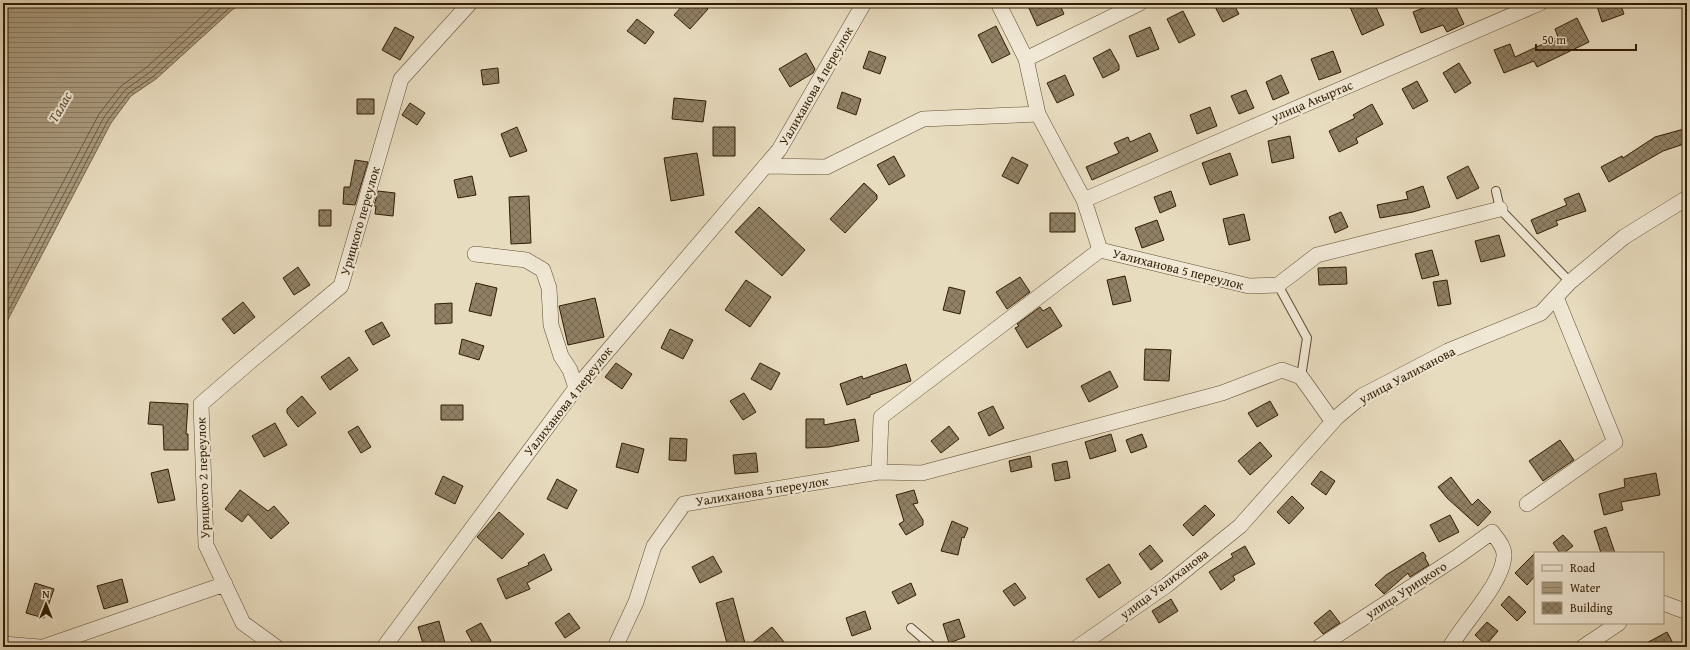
<svg xmlns="http://www.w3.org/2000/svg" width="1690" height="650" font-family="'Gentium Book Plus',serif">
<defs>
<pattern id="water-rules" width="6" height="5" patternUnits="userSpaceOnUse"><rect width="6" height="5" fill="#aa9b7f"/><path d="M0 2.5h6" fill="none" stroke="#8b7e66"/></pattern>
<pattern id="building-cross-hatch" width="8" height="8" patternUnits="userSpaceOnUse"><rect width="8" height="8" fill="#908065"/><path d="M0 0l8 8M0 8l8-8" fill="none" stroke="#766851"/></pattern>
</defs>
<rect width="100%" height="100%" fill="#e8dcbf"/>
<filter id="stains"><feTurbulence type="fractalNoise" baseFrequency=".005" numOctaves="4"/><feColorMatrix values="0 0 0 0 .2 0 0 0 0 .09 0 0 0 0 .02 0 0 0 .5 -.17"/></filter>
<radialGradient id="worn" r=".72"><stop offset=".6" stop-color="#630" stop-opacity="0"/><stop offset="1" stop-color="#630" stop-opacity=".3"/></radialGradient>
<path fill="url(#water-rules)" stroke="#7a694d" d="M3,3H243L232,10L156,79L131,96L111,123L3,329Z"/>
<g fill="none" stroke-linecap="round" stroke-linejoin="round">
<path stroke="#6e5c41" stroke-width="1" d="M3,296L99,114L121,86L147,67L217,3
M3,310L104,117L125,90L150,72L226,3
M3,321L108,120L129,93L154,76L235,3"/>
</g>
<path fill="url(#building-cross-hatch)" stroke="#311d03" d="M685,3H701L708,9L690,29L674,15Z
M1034,3H1059L1064,14L1037,26L1028,6Z
M1213,3H1233L1239,14L1223,22Z
M1359,3H1374L1384,25L1362,35L1350,7Z
M1436,3H1454L1464,24L1447,32L1443,25L1421,33L1413,12Z
M1605,3H1620L1624,14L1602,22L1597,6Z
M1183,11L1195,35L1179,43L1167,19Z
M1577,18L1589,42L1537,67L1534,61L1504,73L1494,50L1510,44L1515,57L1558,37L1555,29Z
M637,19L654,32L645,44L627,31Z
M996,26L1010,54L992,63L978,35Z
M395,27L414,37L400,60L382,50Z
M1150,27L1159,49L1137,57L1129,36Z
M1110,49L1119,65V70L1103,78L1093,58Z
M869,51L886,57L880,74L863,68Z
M1333,51L1341,72L1319,80L1311,59Z
M806,53L815,69L813,73L790,87L779,69Z
M1459,63L1471,83L1455,93L1443,73Z
M498,68L499,83L483,85L481,70Z
M1065,75L1074,95L1057,103L1047,83Z
M1281,75L1289,93L1273,100L1266,82Z
M1417,81L1428,101L1413,109L1402,89Z
M1246,90L1254,108L1239,114L1231,96Z
M842,92L861,99L856,115L837,108Z
M674,98L706,101L703,122L672,119Z
M357,99H374V114H357Z
M410,103L425,113L417,125L402,115Z
M1372,104L1383,124L1356,138L1358,143L1339,152L1329,131L1355,118L1353,115Z
M1210,107L1217,126L1197,134L1190,115Z
M517,127L527,151L510,157L501,134Z
M713,127H735V156H713Z
M1684,129L1687,143L1663,151L1609,182L1601,167L1622,156L1623,158L1655,137Z
M1150,133L1158,151L1092,180L1086,167L1119,153L1114,143L1128,137L1130,142Z
M1290,136L1294,158L1272,163L1268,141Z
M697,153L704,195L671,201L664,158Z
M1230,153L1238,175L1210,185L1202,163Z
M894,156L905,176L889,185L877,165Z
M1012,157L1028,165L1018,184L1002,176Z
M355,160L368,162L355,205L343,204L344,187H350Z
M1468,166L1479,188L1457,199L1447,177Z
M472,176L476,195L458,198L454,180Z
M864,183L877,195V199L845,233L830,219Z
M1423,186L1430,207L1413,212L1380,218L1377,205L1408,199L1406,192Z
M378,191L395,193L393,216L375,214L376,206H374Z
M1171,191L1176,206L1160,213L1154,197Z
M1579,193L1586,211L1556,221L1558,225L1537,234L1531,220L1567,205L1564,199Z
M529,196L531,243L511,244L509,197Z
M759,207L805,250L782,276L735,232Z
M319,210H331V226H319Z
M1341,212L1348,227L1335,233L1329,217Z
M1050,213H1075V232H1050Z
M1244,214L1250,240L1229,245L1223,219Z
M1157,220L1164,240L1142,248L1135,228Z
M1499,235L1505,256L1481,262L1475,241Z
M1432,250L1439,275L1422,279L1415,254Z
M298,267L310,285L294,295L283,278Z
M1346,267L1347,284L1319,285L1318,268Z
M1125,276L1131,301L1113,305L1107,280Z
M1020,277L1030,292L1007,309L996,292Z
M746,280L771,297L750,327L725,310Z
M1447,280L1451,304L1438,306L1433,282Z
M476,283L497,288L491,316L469,311Z
M949,287L965,291L960,314L943,310Z
M595,298L604,337L568,345L559,306Z
M243,302L255,317L234,334L222,319Z
M452,303V323L435,324V304Z
M1040,307L1043,311L1050,307L1062,326L1027,348L1015,328L1019,326L1017,324Z
M382,322L390,336L373,345L365,331Z
M670,329L693,340L683,359L661,348Z
M462,339L484,346L479,360L459,354Z
M1145,349L1171,350L1169,381L1144,380Z
M349,357L358,370L330,390L321,377Z
M616,363L632,374L622,389L605,377Z
M760,363L780,373L771,390L751,379Z
M906,364L911,381L870,395V397L847,405L840,384L862,376L863,379Z
M1110,371L1118,387L1089,402L1081,386Z
M744,393L756,412L743,420L730,401Z
M302,396L316,413L298,427L287,413V409Z
M1270,401L1278,415L1257,427L1248,413Z
M150,402L188,404L186,434H188V450H164L163,425L148,424Z
M441,405H463V420H441Z
M993,406L1004,428L989,436L978,413Z
M806,419H824V425L855,419L859,441L829,447L806,448Z
M275,423L287,445L264,457L252,436Z
M358,426L371,447L361,453L348,432Z
M949,426L959,439L941,453L931,441Z
M1111,434L1116,451L1090,459L1085,442Z
M1142,434L1147,447L1131,453L1126,440Z
M670,438L687,439L686,461L669,460Z
M1560,440L1574,460L1543,481L1529,461Z
M1260,442L1272,456L1250,475L1238,461Z
M622,443L644,449L638,473L616,467Z
M756,453L758,472L735,474L733,455Z
M1030,456L1032,467L1011,472L1009,461Z
M1067,461L1070,478L1055,481L1052,464Z
M168,469L175,500L158,503L151,473Z
M1321,471L1335,481L1326,495L1311,484Z
M1656,473L1660,495L1621,502L1623,510L1604,515L1599,494L1625,487L1624,479Z
M443,476L463,486L455,504L435,494Z
M1451,477L1472,505L1478,499L1491,512L1478,526L1447,498L1438,487Z
M557,479L577,490L567,509L547,499Z
M240,490L268,511L274,506L289,523L271,539L248,514L242,522L225,509Z
M914,490L918,503L913,504L923,520V525L906,535L899,524L904,521L896,495Z
M1292,496L1304,508L1289,524L1277,512Z
M1205,505L1215,515L1193,536L1183,525Z
M499,512L524,534L502,559L477,537Z
M1450,515L1459,532L1439,542L1430,525Z
M952,521L968,528L964,538L962,537L958,555L941,551Z
M1606,527L1615,553H1601L1594,531Z
M1563,535L1573,546L1564,553H1560L1553,543Z
M1150,545L1163,561L1151,570L1139,554Z
M1245,546L1255,564L1233,576L1235,580L1221,590L1209,572L1233,557L1231,554Z
M1423,552L1426,556L1425,558L1429,565L1410,577L1408,573L1384,594L1375,585L1386,575Z
M1535,553V576L1527,585L1515,573Z
M544,554L552,570L527,583L530,589L506,599L497,579L529,565L528,563Z
M713,556L722,572L700,583L692,567Z
M1109,564L1121,583L1099,598L1086,579Z
M122,579L128,602L104,609L97,586Z
M35,583L54,589L44,618L26,613Z
M911,583L916,595L898,604L892,592Z
M1015,583L1026,598L1014,606L1003,591Z
M1509,596L1526,612L1517,621L1501,605Z
M733,598L746,647H728L716,603Z
M1171,599L1178,611L1159,623L1152,611Z
M1330,610L1340,623L1323,634L1314,623Z
M865,611L871,629L852,636L846,618Z
M569,613L580,628L565,638L555,623Z
M959,619L965,637L949,643L943,624Z
M439,621L445,643L431,647H424L418,627Z
M1487,622L1498,631L1486,645L1475,635Z
M481,623L491,641L479,647H475L466,631Z
M772,627L788,647H747Z
M1667,632L1675,647H1639Z"/>
<g fill="none" stroke-linecap="round" stroke-linejoin="round">
<g stroke="#5f4d32" stroke-width="10">
<path id="service" d="M1496,191L1500,209L1570,282
M1278,285L1307,338L1301,377
M911,628L933,647"/>
</g>
<g stroke="#5f4d32" stroke-width="16">
<path id="minor" d="M998,3L1026,59L1038,114
M1026,59L1140,3
M765,166L826,167L923,119L1038,114L1084,200L1100,250
M1084,200L1540,3
M475,254L526,260L543,270L549,288L551,325L561,356L570,370L576,388
M879,472L881,417L1100,250L1249,286L1278,285L1317,255L1500,209
M1527,504L1615,442L1556,297
M1663,603L1687,612
M3,644L40,647
M43,647L225,584
M276,647L243,623L206,545L201,404L252,360L341,286L401,79L470,3
M384,647L576,388L779,150L864,3
M615,647L636,602L654,546L684,504L879,472L922,473L1222,393L1282,370L1301,377L1333,422
M1078,647L1167,585L1240,526L1337,417L1362,396L1448,351L1541,313L1570,282L1624,237L1687,198
M1319,647L1457,557L1492,532C1497,539 1505,547 1504,556C1503,583 1464,622 1450,647
M1583,647L1619,623"/>
</g>
<use href="#service" stroke="#f0e8d5" stroke-width="8"/>
<use href="#minor" stroke="#f0e8d5" stroke-width="15"/>
</g>
<g text-anchor="middle" dominant-baseline="central" stroke-width="4" stroke-linejoin="round" paint-order="stroke">
<g font-size="13" fill="#311d03" stroke="#f0e8d5">
<text transform="translate(816 86) rotate(-60)">Уалиханова 4 переулок</text>
<text transform="translate(1312 101) rotate(-23)">улица Акыртас</text>
<text transform="translate(360 221) rotate(-74)">Урицкого переулок</text>
<text transform="translate(1178 269) rotate(14)">Уалиханова 5 переулок</text>
<text transform="translate(1407 375) rotate(-28)">улица Уалиханова</text>
<text transform="translate(568 401) rotate(-52)">Уалиханова 4 переулок</text>
<text transform="translate(203 478) rotate(-92)">Урицкого 2 переулок</text>
<text transform="translate(762 491) rotate(-9)">Уалиханова 5 переулок</text>
<text transform="translate(1164 584) rotate(-37)">улица Уалиханова</text>
<text transform="translate(1406 590) rotate(-33)">улица Урицкого</text>
</g>
<g font-size="14" font-style="italic" fill="#5b492e" stroke="#f0e8d5">
<text transform="translate(60 107) rotate(-60)">Талас</text>
</g>
</g>
<rect width="1690" height="650" fill="none" stroke="#e8dcbf" stroke-width="16"/>
<rect x="4" y="4" width="1682" height="642" fill="none" stroke="#311d03" stroke-width="2"/>
<rect x="8" y="8" width="1674" height="634" fill="none" stroke="#311d03"/>
<rect x="1534" y="552" width="130" height="72" fill="#f0e8d5" stroke="#a49781"/>
<rect x="1542" y="565" width="20" height="6" fill="#f0e8d5" stroke="#a49781"/>
<text x="1570" y="572" font-size="12" fill="#311d03">Road</text>
<rect x="1542" y="582" width="20" height="12" fill="url(#water-rules)" stroke="#a49781"/>
<text x="1570" y="592" font-size="12" fill="#311d03">Water</text>
<rect x="1542" y="602" width="20" height="12" fill="url(#building-cross-hatch)" stroke="#a49781"/>
<text x="1570" y="612" font-size="12" fill="#311d03">Building</text>
<g transform="translate(46 604)" stroke="#f0e8d5" stroke-width="3" paint-order="stroke">
<path d="M0-3L7 15L0 10L-7 15Z" fill="#311d03"/>
<text y="-6" font-size="11" font-weight="bold" text-anchor="middle" fill="#311d03">N</text>
</g>
<path d="M1536 44v6h100v-6" fill="none" stroke="#311d03" stroke-width="2"/>
<text x="1542" y="44" font-size="12" fill="#311d03" stroke="#f0e8d5" stroke-width="3" paint-order="stroke">50 m</text>
<rect width="100%" height="100%" filter="url(#stains)"/>
<rect width="100%" height="100%" fill="url(#worn)"/>
</svg>
